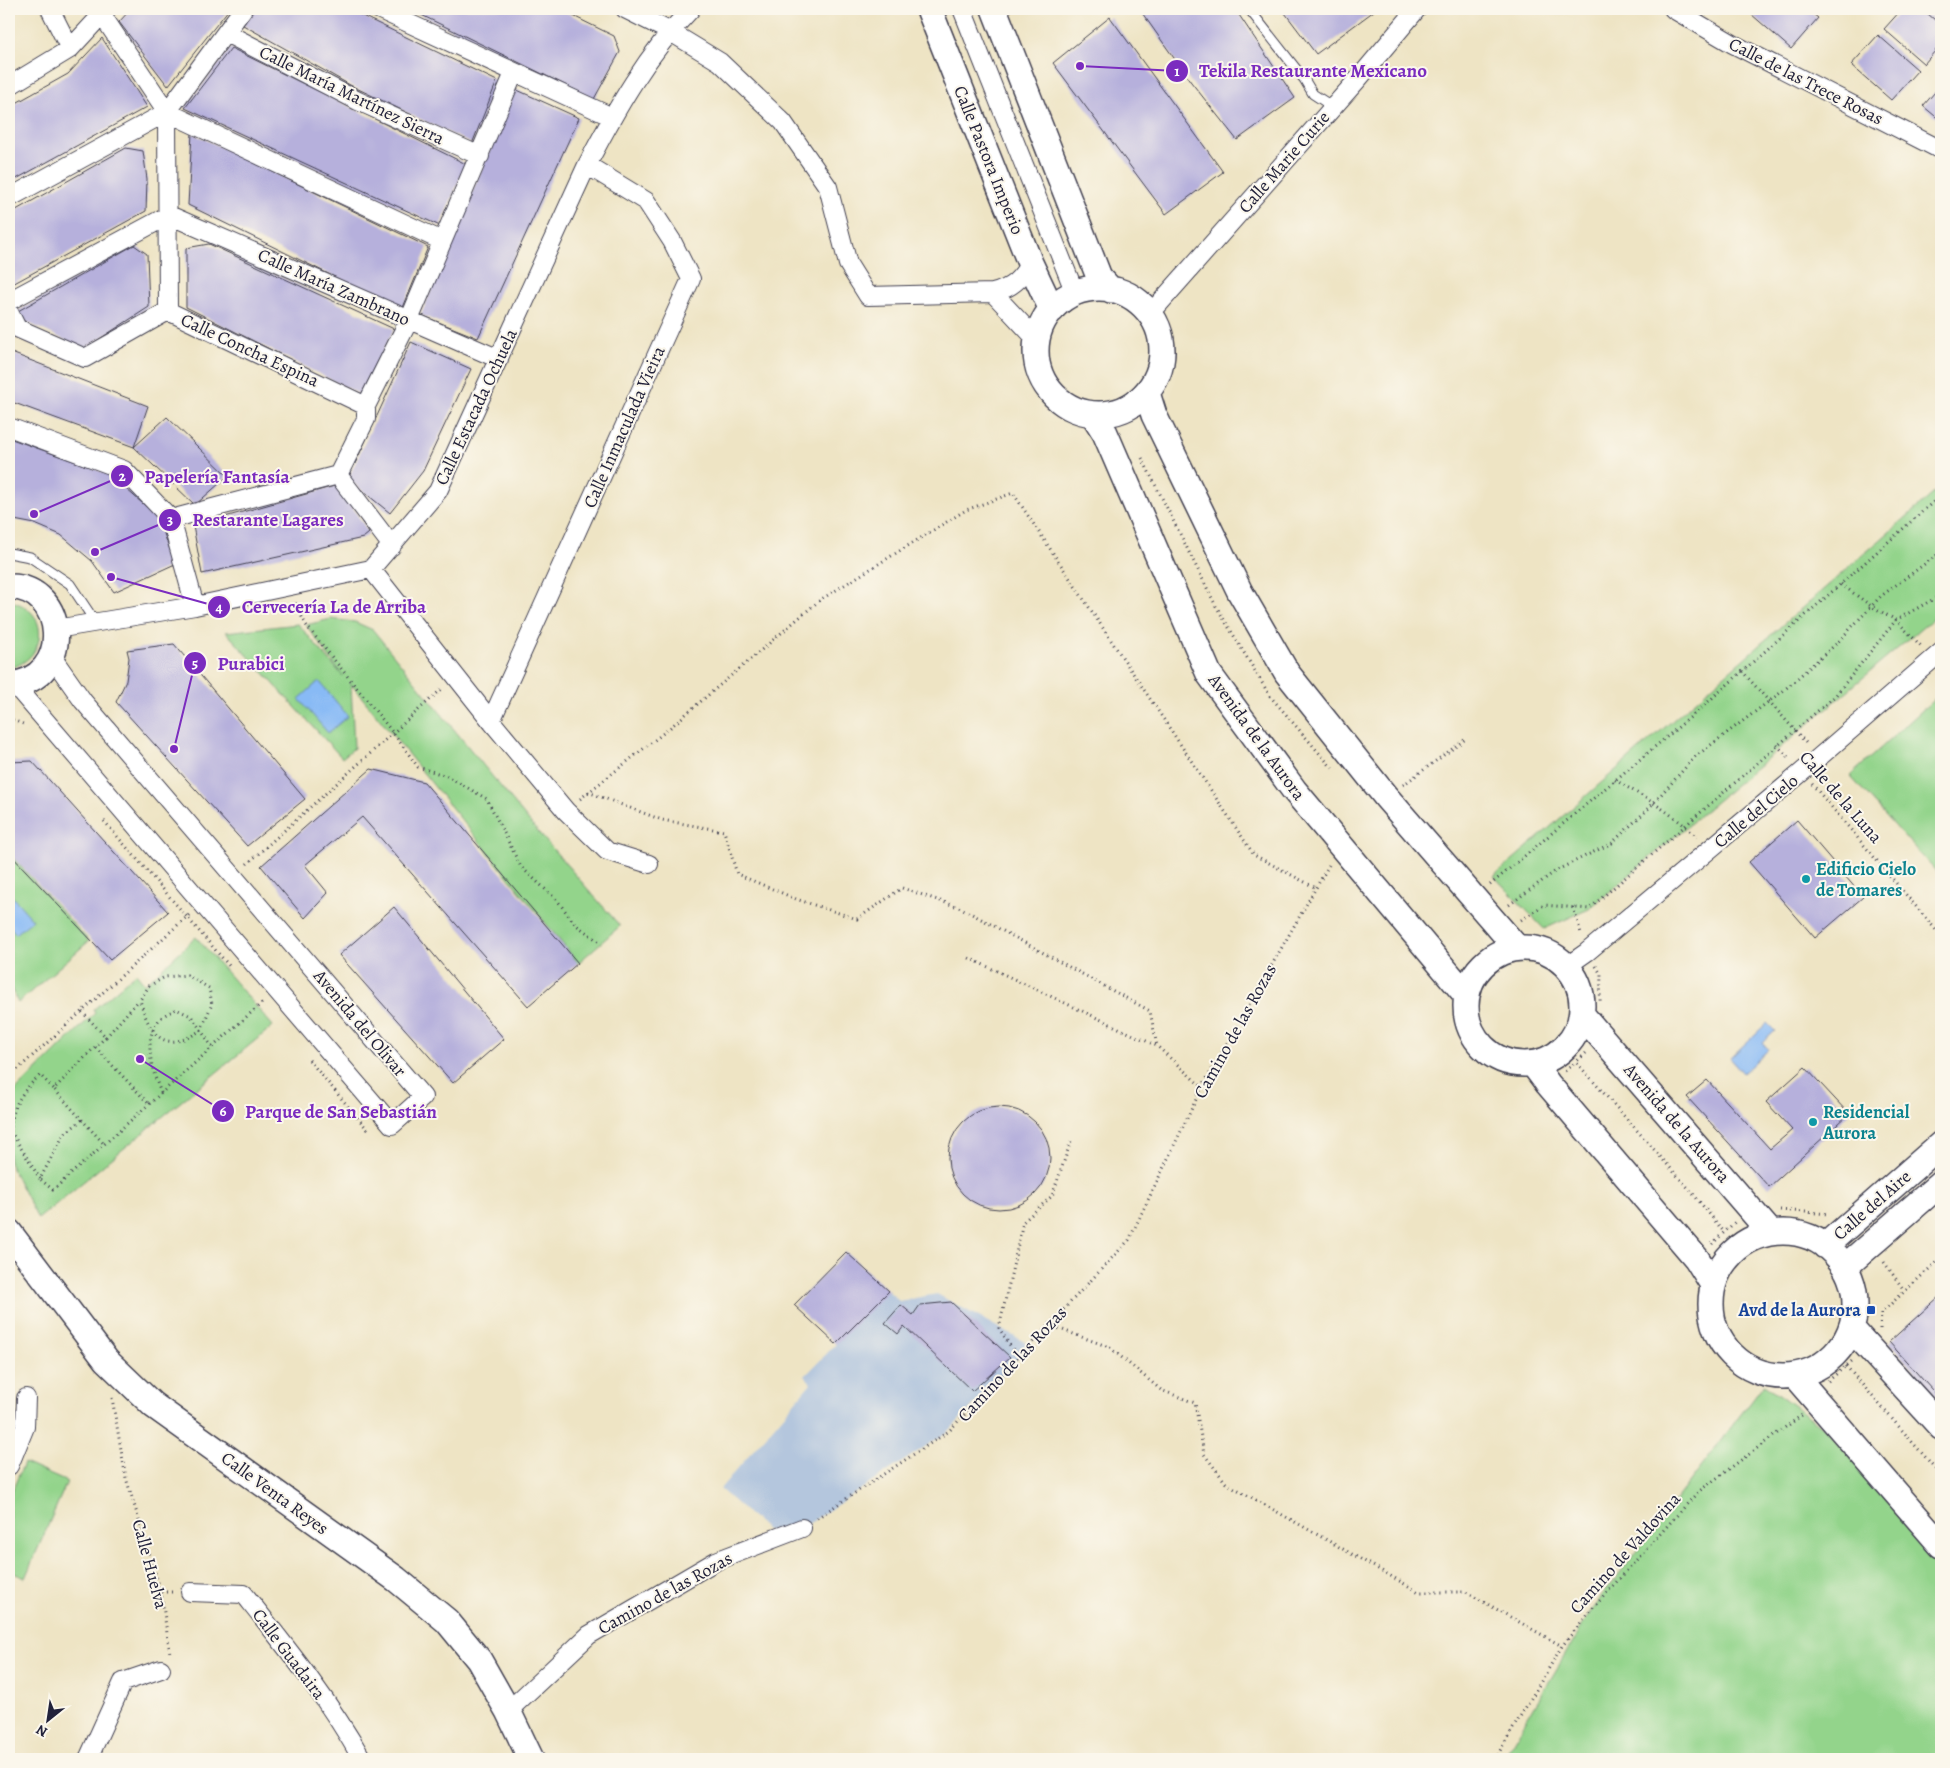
<svg xmlns="http://www.w3.org/2000/svg" width="1950" height="1768" font-family="Alegreya,serif">
<rect width="100%" height="100%" fill="#fbf7ec"/>
<filter id="ink" filterUnits="userSpaceOnUse"><feTurbulence type="fractalNoise" baseFrequency=".02" numOctaves="2"/><feDisplacementMap in="SourceGraphic" scale="10" xChannelSelector="R" yChannelSelector="G"/><feConvolveMatrix kernelMatrix="1 2 1 2 8 2 1 2 1" color-interpolation-filters="sRGB"/></filter>
<filter id="wash" filterUnits="userSpaceOnUse"><feTurbulence type="fractalNoise" baseFrequency=".0096" numOctaves="4" result="noise"/><feDisplacementMap in="SourceGraphic" scale="20" xChannelSelector="R" yChannelSelector="G"/><feGaussianBlur stdDeviation="1.12" result="paint"/><feColorMatrix in="noise" values="0 0 0 0 0 0 0 0 0 0 0 0 0 0 0 0 0 1.4 0 .05"/><feComposite in="paint" operator="in"/></filter>
<g filter="url(#wash)">
<rect width="100%" height="100%" fill="#eee4c4"/>
<path fill="#b4c6dd" d="M846,1252L899,1301L937,1294L1030,1345L949,1431L802,1528L776,1538L720,1489L811,1383L805,1376L836,1344L794,1305Z"/>
<path fill="#93d48b" stroke="#5a7b63" d="M1941,487V612L1589,909L1544,929L1494,876Z
M9,601C50,608 49,658 10,668Z
M331,619L355,622L373,630L532,825L620,926L578,963L351,684L354,748L342,758L226,632L298,624L343,676L306,625Z
M1941,693V877L1850,776Z
M9,854L89,941L18,1003L9,984Z
M196,937L273,1026L38,1219L9,1163V1118L14,1092L95,1013L93,1010L136,973L145,984Z
M1764,1384L1826,1429L1941,1560V1759H1503L1593,1608Z
M24,1463L67,1482L25,1578L9,1571V1498Z"/>
<path fill="#88baf5" stroke="#556e98" d="M319,681L348,716L328,733L299,699Z
M10,894L33,920L16,934L9,925Z
M1767,1023L1775,1031L1762,1043L1768,1050L1743,1073L1730,1058Z"/>
<g id="blocks">
<path fill="#b6b0dc" d="M131,9H229L168,86L119,22Z
M255,9H348L497,81L472,144L350,85L243,25Z
M409,9H559L614,36L620,52L594,99Z
M1142,9H1235L1295,98L1237,140L1191,82L1140,10Z
M1282,9H1372L1374,11L1316,54Z
M1756,9H1807L1818,18L1791,49L1751,14Z
M1902,9H1922L1941,25V44L1924,64L1884,29Z
M1110,17L1223,172L1166,214L1053,63Z
M1878,35L1918,70L1891,100L1851,65Z
M102,38L147,107L9,183V107L68,74Z
M231,48L466,164L440,226L185,108Z
M1941,85V121L1923,106Z
M515,89L579,118L478,338L421,315Z
M192,133L428,247L402,310L188,205Z
M126,148L143,151L147,179L146,211L9,286V214Z
M209,244L394,329L361,395L186,307V248Z
M134,245L147,254L149,307L84,349L24,321L18,311Z
M411,342L471,369L423,471L390,513L348,479Z
M9,352L148,406L134,447L9,401Z
M167,417L228,476L195,505L134,447Z
M9,438L109,474L158,517L175,564L114,592L92,561L61,535L35,524L9,519Z
M338,485L369,533L363,538L202,574L193,526Z
M174,644L305,799L247,846L116,702L126,681L129,658L127,650Z
M32,761L168,912L110,960L9,853V762Z
M371,769L424,782L578,963L528,1006L362,817L305,865L328,893L305,918L261,866Z
M1797,820L1863,897L1815,938L1749,862Z
M394,907L504,1039L453,1083L339,955Z
M1805,1067L1849,1114L1769,1187L1687,1097L1707,1080L1770,1149L1792,1130L1766,1102Z
M948 1158a51 51 0 1 1 102 0a51 51 0 1 1-102 0Z
M846,1252L889,1291L836,1344L794,1305Z
M1941,1295V1400L1889,1342Z
M951,1302L1010,1357L972,1391L904,1326L898,1334L885,1323L901,1305L913,1315L920,1305Z"/>
</g>
</g>
<g filter="url(#ink)">
<use href="#blocks" fill-opacity="0" stroke="#413f50" stroke-width="1"/>
<g fill="none" stroke-linecap="round" stroke-linejoin="round">
<g stroke="#413f50" stroke-width="11">
<path id="lane" d="M1249,9L1304,79L1313,94L1333,107
M9,553L30,557L70,584L96,623"/>
</g>
<g stroke="#413f50" stroke-width="20">
<path id="street" d="M50,9L70,49
M378,9L612,117
M625,9L669,31L720,62L783,122L828,187L848,264L868,296L993,293L1037,340
M962,9L1075,293
M1673,9L1733,44L1941,150
M102,15L167,112L442,241
M226,33L358,101L480,156
M9,86L70,49L107,9
M9,198L167,112
M993,293C1012,288 1021,279 1030,263
M9,301L169,215L499,359
M168,311L167,112L243,9
M9,312L17,328L85,358L168,311L366,406
M1150,314L1359,78L1417,9
M9,427L124,470L171,519L195,606
M171,519L338,475
M392,546L338,475L366,419V406L409,320L514,73
M371,569L491,721L566,811L607,851L649,864
M56,629L195,606L371,569L438,491L587,165C616,109 647,54 691,9
M14,684L392,1125L423,1097L83,701L52,657
M491,721L691,279L672,241L646,201L587,165
M1567,966L1587,952L1802,772L1941,652
M9,1466L25,1427L26,1398
M190,1592L244,1594C286,1647 329,1700 362,1759
M508,1711L589,1635L716,1561L802,1528
M88,1759L123,1682L161,1669"/>
</g>
<g stroke="#413f50" stroke-width="28">
<path id="secondary" d="M929,9L1030,263L1052,310
M994,9L1099,277L1111,290
M1036 351a63 63 0 1 1 126 0a63 63 0 1 1-126 0Z
M1147,393L1154,415L1240,592L1287,673L1386,797L1517,948
M1093,414L1105,433L1209,674L1294,790L1467,996
M9,587C67,585 75,680 9,685
M1466 1006a58 58 0 1 1 116 0a58 58 0 1 1-116 0Z
M1583,1016L1770,1232
M1533,1064L1548,1084L1697,1259L1712,1283
M1711 1304a72 72 0 1 1 144 0a72 72 0 1 1-144 0Z
M9,1232L106,1360L153,1405L396,1579L447,1621L479,1660L508,1711L531,1759
M1825,1246L1941,1144
M1846,1266L1941,1183
M1851,1328L1941,1427
M1795,1376L1941,1545"/>
</g>
<path stroke="#413f50" stroke-width="3" stroke-dasharray="1 4" stroke-linecap="butt" d="M1142,458L1216,606L1270,696L1333,769
M1841,584L1871,606L1896,620L1921,646
M295,603L306,625L394,734L418,767L447,776L487,799L521,867L557,900L575,924L601,943
M1742,671L1807,744
M9,721L10,719L23,724
M1777,745L1790,759
M1615,780C1644,797 1673,813 1697,837
M1812,784L1941,936
M1403,785L1467,738
M588,792L662,820L724,831L737,874L796,899L857,919L902,888L961,908L1150,1011L1157,1046
M580,799L666,731L820,600L966,510L1013,493L1254,855L1316,888
M104,821L231,968
M247,864L443,688
M1490,885L1700,709L1941,495
M1509,905L1557,870L1612,843L1648,809L1695,757L1783,691L1836,644L1881,596L1941,552
M1573,907L1581,933
M1521,920L1544,905L1589,909L1835,696L1896,620L1941,595
M969,958L1157,1046L1202,1087
M1468,963L1486,947
M1596,966L1601,974L1600,1004
M82,1012L106,1037L95,1047L149,1104
M106,1037L139,1000
M95,1047L54,1089L104,1144
M1586,1053L1576,1062L1690,1190L1724,1232
M309,1060L368,1130
M1565,1071L1576,1062
M9,1075L18,1069L190,914
M161,1093C152,1071 141,1036 162,1017C165,1014 172,1012 176,1009L191,1016L201,1030C164,1055 150,1036 140,1000L149,986L165,977L187,975L209,988L212,1004L201,1030L212,1047
M82,1120L64,1134L40,1179L53,1190L263,1002
M40,1179L10,1130C14,1103 20,1094 40,1075L54,1089
M1780,1210L1829,1214
M1712,1244L1735,1222
M1884,1262L1904,1290
M1049,1325L1109,1347L1161,1390L1195,1403L1204,1454L1226,1483L1419,1592H1466L1562,1646
M1880,1329L1881,1313L1941,1258
M1018,1358L999,1328L1023,1222L1052,1196L1071,1141
M1846,1366L1941,1475
M1828,1381L1852,1361
M112,1398L126,1478L161,1592L170,1654
M817,1518L949,1431L1129,1240L1202,1087L1329,865
M161,1592H173
M1495,1759L1562,1646L1593,1608L1698,1492L1802,1415"/>
<use href="#lane" stroke="#fff" stroke-width="9"/>
<use href="#street" stroke="#fff" stroke-width="18"/>
<use href="#secondary" stroke="#fff" stroke-width="25"/>
</g>
</g>
<g fill="#0f9aa8" stroke="#fbf7ec" stroke-width="2">
<circle cx="1806" cy="879" r="5"/>
<circle cx="1813" cy="1122" r="5"/>
</g>
<rect fill="#1a4fb4" stroke="#fbf7ec" stroke-width="2" x="1866" y="1305" width="10" height="10" rx="2.5"/>
<g text-anchor="middle" dominant-baseline="central" stroke-width="4" stroke-linejoin="round" paint-order="stroke">
<g font-size="18" fill="#22223b" stroke="#fbf7ec">
<text transform="translate(1806 81) rotate(27)">Calle de las Trece Rosas</text>
<text transform="translate(352 95) rotate(26)">Calle María Martínez Sierra</text>
<text transform="translate(989 160) rotate(68)">Calle Pastora Imperio</text>
<text transform="translate(1284 162) rotate(-49)">Calle Marie Curie</text>
<text transform="translate(334 287) rotate(24)">Calle María Zambrano</text>
<text transform="translate(250 350) rotate(25)">Calle Concha Espina</text>
<text transform="translate(476 407) rotate(-65)">Calle Estacada Ochuela</text>
<text transform="translate(624 427) rotate(-66)">Calle Inmaculada Vieira</text>
<text transform="translate(1257 737) rotate(54)">Avenida de la Aurora</text>
<text transform="translate(1841 797) rotate(49)">Calle de la Luna</text>
<text transform="translate(1756 811) rotate(-40)">Calle del Cielo</text>
<text transform="translate(360 1023) rotate(50)">Avenida del Olivar</text>
<text transform="translate(1235 1031) rotate(-61)">Camino de las Rozas</text>
<text transform="translate(1677 1123) rotate(49)">Avenida de la Aurora</text>
<text transform="translate(1872 1205) rotate(-41)">Calle del Aire</text>
<text transform="translate(1012 1364) rotate(-47)">Camino de las Rozas</text>
<text transform="translate(275 1493) rotate(36)">Calle Venta Reyes</text>
<text transform="translate(1625 1553) rotate(-48)">Camino de Valdovina</text>
<text transform="translate(150 1564) rotate(75)">Calle Huelva</text>
<text transform="translate(665 1593) rotate(-29)">Camino de las Rozas</text>
<text transform="translate(289 1654) rotate(53)">Calle Guadaira</text>
</g>
<g font-size="18" font-weight="bold" fill="#0d838f" stroke="#fbf7ec" text-anchor="start">
<text x="1816" y="869">Edificio Cielo<tspan x="1816" dy="21">de Tomares</tspan></text>
<text x="1823" y="1112">Residencial<tspan x="1823" dy="21">Aurora</tspan></text>
</g>
<g font-size="18" font-weight="bold" fill="#164399" stroke="#fbf7ec" text-anchor="end">
<text x="1861" y="1310">Avd de la Aurora</text>
</g>
</g>
<path fill="none" stroke="#7b2cbf" stroke-width="2" d="M1080 66L1177 71M34 514L122 476M95 552L170 520M111 577L219 607M174 749L195 663M140 1059L223 1111"/>
<g fill="#7b2cbf" stroke="#fbf7ec" stroke-width="2">
<circle cx="1080" cy="66" r="5"/>
<circle cx="34" cy="514" r="5"/>
<circle cx="95" cy="552" r="5"/>
<circle cx="111" cy="577" r="5"/>
<circle cx="174" cy="749" r="5"/>
<circle cx="140" cy="1059" r="5"/>
<circle cx="1177" cy="71" r="12"/>
<circle cx="122" cy="476" r="12"/>
<circle cx="170" cy="520" r="12"/>
<circle cx="219" cy="607" r="12"/>
<circle cx="195" cy="663" r="12"/>
<circle cx="223" cy="1111" r="12"/>
</g>
<g font-size="15" text-anchor="middle" font-weight="bold" fill="#fff">
<text x="1177" y="76">1</text>
<text x="122" y="481">2</text>
<text x="170" y="525">3</text>
<text x="219" y="612">4</text>
<text x="195" y="668">5</text>
<text x="223" y="1116">6</text>
</g>
<g font-size="19" text-anchor="middle" font-weight="bold" fill="#7b2cbf" stroke="#fbf7ec" stroke-width="4" stroke-linejoin="round" paint-order="stroke">
<text x="1313" y="77">Tekila Restaurante Mexicano</text>
<text x="217" y="483">Papelería Fantasía</text>
<text x="268" y="526">Restarante Lagares</text>
<text x="334" y="613">Cervecería La de Arriba</text>
<text x="251" y="670">Purabici</text>
<text x="341" y="1118">Parque de San Sebastián</text>
</g>
<rect width="1950" height="1768" fill="none" stroke="#fbf7ec" stroke-width="30"/>
<g transform="translate(48 1720) rotate(210)" stroke="#fbf7ec" stroke-width="4" paint-order="stroke">
<path d="M0-4L9 19L0 12L-9 19Z" fill="#22223b"/>
<text y="-8" font-size="14" font-weight="bold" text-anchor="middle" fill="#22223b">N</text>
</g>
</svg>
